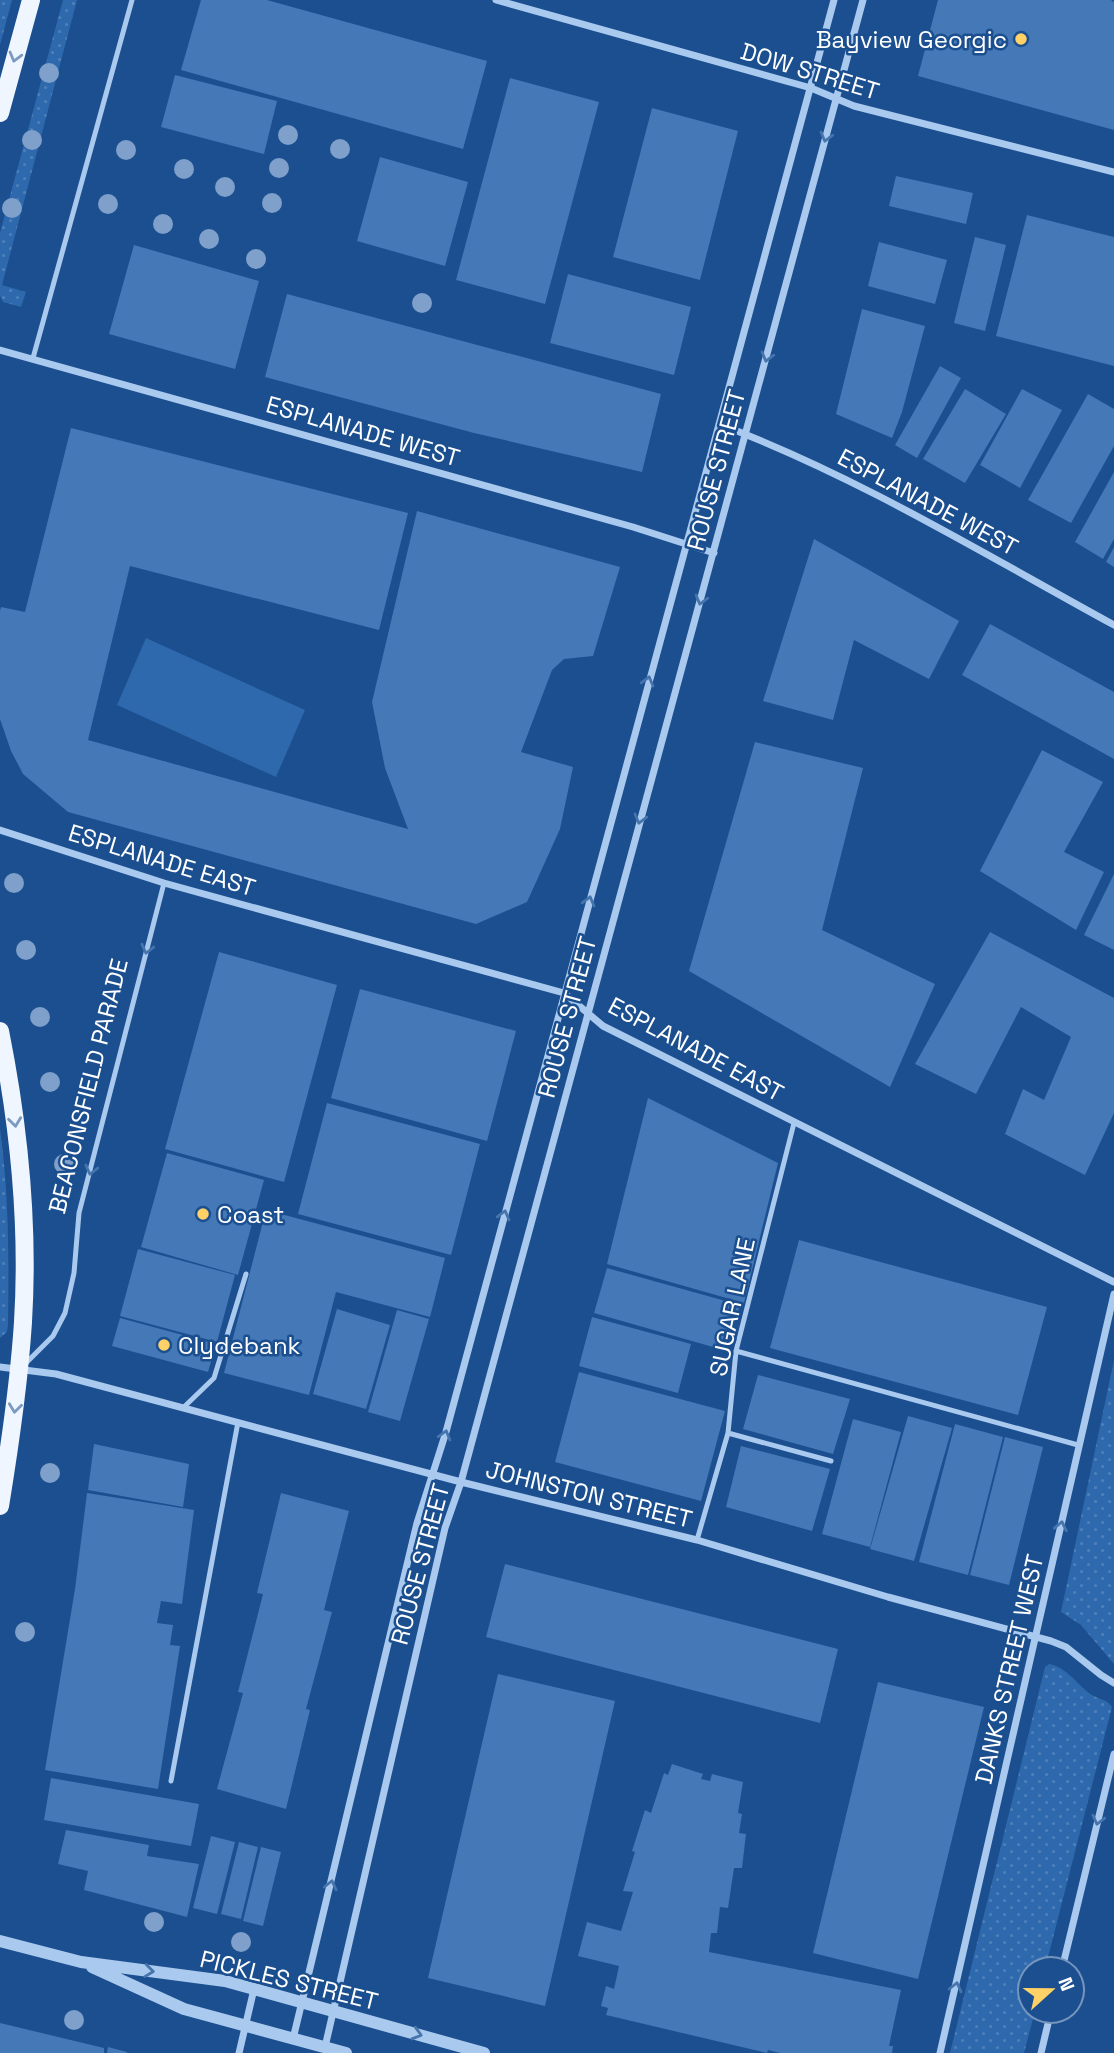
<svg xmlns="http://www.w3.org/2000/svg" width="1114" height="2053" font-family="'Space Grotesk',sans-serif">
<defs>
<pattern id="green-dots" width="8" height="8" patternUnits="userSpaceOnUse" patternTransform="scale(1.75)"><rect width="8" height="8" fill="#2e69ad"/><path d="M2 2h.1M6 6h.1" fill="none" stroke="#4d80b9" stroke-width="1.8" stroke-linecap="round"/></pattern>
</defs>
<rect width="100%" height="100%" fill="#1b4f8f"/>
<path fill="url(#green-dots)" d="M0,0H12L0,45Z
M63,0H77L2,285L26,292L21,307L3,302L0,296V233Z
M0,1129C9,1194 9,1259 8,1325L7,1332L0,1338Z
M1114,1360V1664L1081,1625L1061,1612Z
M1049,1664C1067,1667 1078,1686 1092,1695C1100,1700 1107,1699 1112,1707L1045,1969H1030V2011H1035L1024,2053H950L1045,1667Z"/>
<path fill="#2e69ad" d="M146,638L305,710L276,777L117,705Z"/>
<path fill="#4478b7" d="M201,0H267L487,61L463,149L181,70Z
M938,0H1111L1114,2V130L918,76Z
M175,75L277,101L264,154L161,127Z
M510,78L599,102L545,304L456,280Z
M652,108L738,131L700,280L613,257Z
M380,157L468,182L445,266L357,241Z
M896,176L973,193L966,224L889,206Z
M1027,215L1114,237V366L996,336Z
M975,237L1006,245L985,331L954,323Z
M879,242L947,260L935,304L868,286Z
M134,245L259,281L235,369L109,334Z
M568,274L691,307L674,375L550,343Z
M287,294L661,394L642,472L474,433L265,377Z
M862,309L925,326L902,412L892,438L836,414Z
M940,366L961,378L917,458L895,445Z
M965,389L1006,414L965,483L923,459Z
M1022,389L1062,410L1020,488L980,465Z
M1088,394L1114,409V446L1071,523L1028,500Z
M71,428L408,513L379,630L130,566L88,740L408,829L385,768L372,702L417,511L620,567L593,656L564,659L552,670L521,752L573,767L560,829L527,902L476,924L68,812L23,774L11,751L0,719V611L1,607L25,612Z
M1114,472V539L1103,559L1075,542Z
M814,539L959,621L929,679L854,640L833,720L763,701Z
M1114,547V567L1106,562Z
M990,624L1114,692V759L962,675Z
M755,742L863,768L822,930L935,984L890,1087L689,971Z
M1042,750L1103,782L1064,852L1104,872L1076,930L980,871Z
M1114,874V950L1084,935Z
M990,932L1114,998V1113L1085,1175L1005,1134L1023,1089L1044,1100L1071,1037L1021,1007L976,1094L915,1064Z
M219,952L337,985L284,1182L165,1149Z
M360,989L516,1031L487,1141L331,1098Z
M648,1098L778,1163L744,1303L607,1264Z
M327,1103L480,1144L451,1255L298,1214Z
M167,1153L264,1180L238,1275L141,1247Z
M266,1210L445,1258L430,1317L336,1292L309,1395L224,1373Z
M799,1240L1047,1307L1018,1415L770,1348Z
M138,1249L235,1275L217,1342L120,1316Z
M607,1268L740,1305L727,1351L594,1313Z
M337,1309L390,1325L366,1409L313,1394Z
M397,1310L429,1319L400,1421L368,1412Z
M592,1317L691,1344L678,1393L579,1366Z
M120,1318L216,1344L208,1372L112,1346Z
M579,1372L725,1411L701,1501L555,1462Z
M758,1375L850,1399L833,1454L743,1429Z
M908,1416L952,1428L914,1561L870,1549Z
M853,1419L901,1432L870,1547L822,1534Z
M955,1424L1003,1437L968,1575L919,1562Z
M1005,1437L1043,1447L1009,1585L970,1575Z
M94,1444L189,1464L183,1507L88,1490Z
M741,1446L830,1469L812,1531L726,1507Z
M87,1493L194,1510L182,1604L161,1601L157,1623L173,1625L170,1645L180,1646L158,1789L45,1770L75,1589Z
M281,1493L349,1511L324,1610L332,1612L306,1709L310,1710L286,1809L217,1789L243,1693L238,1692L263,1594L257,1593Z
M505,1564L838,1649L820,1723L486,1637Z
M498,1674L615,1701L545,2006L428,1978Z
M878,1682L984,1707L918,1979L813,1953Z
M672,1764L703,1774L701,1779L710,1781L712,1774L743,1782L738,1813L742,1814L739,1833L746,1834L742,1868H734L728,1908L720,1907L717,1933H711L709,1952L901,1990L889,2046H893L892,2053H780L768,2050L767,2053L606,2015L608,2008L601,2006L606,1986L614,1989L619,1966L578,1956L587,1922L621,1931L633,1892L623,1891L635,1852L632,1851L645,1810L651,1813L664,1773L668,1775Z
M51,1778L199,1804L191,1846L44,1820Z
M66,1830L149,1845L147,1856L199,1864L187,1917L84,1890L88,1871L58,1864Z
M211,1836L235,1842L217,1914L193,1908Z
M239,1842L258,1847L241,1919L221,1914Z
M261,1847L281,1852L263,1926L243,1921Z
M0,2023L104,2048V2053H0Z
M108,2047L127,2052V2053H107Z"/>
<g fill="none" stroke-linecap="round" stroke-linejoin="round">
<path stroke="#a9c9ee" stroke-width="5" d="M33,358L132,0
M736,1351L1078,1445
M25,1364L53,1336L65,1313L74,1273L79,1213L164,883
M183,1408L214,1378L246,1274
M728,1433L831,1461
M697,1540L728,1433L736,1351L794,1123
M171,1781L238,1422"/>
<path stroke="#a9c9ee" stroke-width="7" d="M496,0L811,88L854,106L1114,172
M0,350L633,527L714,553
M719,424C857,476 984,554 1114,625
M0,830L164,883L564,993L603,1026L1114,1282
M0,1367L56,1374L461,1482L697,1540L888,1597L1051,1641L1066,1647L1101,1675L1114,1683
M1062,1969L1114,1754
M293,2039L417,1523L446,1432L834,0
M325,2047L445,1528L461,1482L863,0
M239,2053L254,1989
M940,2053L1114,1294
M1041,2053L1051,2011"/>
<path stroke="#a9c9ee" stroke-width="12" d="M0,1941L81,1962L225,1981L484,2053
M92,1967L184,2009L346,2053"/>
<path stroke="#f0f6ff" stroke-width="18" d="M0,113L31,0
M0,1031C19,1126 29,1224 23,1322C19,1384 10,1445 0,1506"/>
</g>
<g fill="#7ea0ca">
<circle cx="49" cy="73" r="10"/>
<circle cx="288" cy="135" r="10"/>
<circle cx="32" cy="140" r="10"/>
<circle cx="340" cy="149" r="10"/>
<circle cx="126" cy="150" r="10"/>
<circle cx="279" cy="168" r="10"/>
<circle cx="184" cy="169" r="10"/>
<circle cx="225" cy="187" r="10"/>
<circle cx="272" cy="203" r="10"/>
<circle cx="108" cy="204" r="10"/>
<circle cx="12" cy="208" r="10"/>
<circle cx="163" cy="224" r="10"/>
<circle cx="209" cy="239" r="10"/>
<circle cx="256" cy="259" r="10"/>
<circle cx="422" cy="303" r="10"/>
<circle cx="14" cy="883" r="10"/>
<circle cx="26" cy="950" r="10"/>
<circle cx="40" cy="1017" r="10"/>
<circle cx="50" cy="1082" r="10"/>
<circle cx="64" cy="1164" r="10"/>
<circle cx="50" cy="1473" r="10"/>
<circle cx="25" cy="1632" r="10"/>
<circle cx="154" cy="1922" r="10"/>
<circle cx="241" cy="1942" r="10"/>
<circle cx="74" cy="2020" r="10"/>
</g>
<defs><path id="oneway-chevron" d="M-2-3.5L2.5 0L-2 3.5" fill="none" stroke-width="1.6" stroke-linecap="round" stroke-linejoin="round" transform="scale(1.75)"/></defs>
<g stroke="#7b9ac1">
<use href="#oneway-chevron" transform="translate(15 57) rotate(105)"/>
<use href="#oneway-chevron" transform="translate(15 1122) rotate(83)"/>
<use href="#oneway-chevron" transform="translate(15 1408) rotate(97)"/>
</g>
<g stroke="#4674ac">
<use href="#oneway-chevron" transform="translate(826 137) rotate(105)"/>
<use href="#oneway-chevron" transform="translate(767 357) rotate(105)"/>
<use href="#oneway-chevron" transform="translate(701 600) rotate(105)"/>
<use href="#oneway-chevron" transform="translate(648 681) rotate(-75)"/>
<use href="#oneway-chevron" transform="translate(640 819) rotate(105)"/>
<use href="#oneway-chevron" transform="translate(589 901) rotate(-75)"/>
<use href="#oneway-chevron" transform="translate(147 949) rotate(104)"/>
<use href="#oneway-chevron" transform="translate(91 1170) rotate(104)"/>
<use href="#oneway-chevron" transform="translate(504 1215) rotate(-75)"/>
<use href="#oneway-chevron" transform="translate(445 1435) rotate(-74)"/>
<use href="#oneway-chevron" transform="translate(1061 1526) rotate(-78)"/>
<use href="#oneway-chevron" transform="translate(1098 1820) rotate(104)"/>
<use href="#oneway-chevron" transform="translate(331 1885) rotate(-77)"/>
<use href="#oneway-chevron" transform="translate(149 1971) rotate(7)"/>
<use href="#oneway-chevron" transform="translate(956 1987) rotate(-77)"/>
<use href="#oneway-chevron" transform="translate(417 2034) rotate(16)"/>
</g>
<g fill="#ffd166" stroke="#1b4f8f" stroke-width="2.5">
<circle cx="1021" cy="39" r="7"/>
<circle cx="203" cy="1214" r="7"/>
<circle cx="164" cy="1345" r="7"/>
</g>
<g text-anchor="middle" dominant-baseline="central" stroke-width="5" stroke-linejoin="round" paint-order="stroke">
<g font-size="24" fill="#fff" stroke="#1b4f8f" text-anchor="start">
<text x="1007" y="39" text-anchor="end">Bayview Georgic</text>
<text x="217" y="1214">Coast</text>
<text x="178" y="1345">Clydebank</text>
</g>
<g font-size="24" fill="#fff" stroke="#1b4f8f">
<text transform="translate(810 71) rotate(17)">DOW STREET</text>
<text transform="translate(363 431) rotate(16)">ESPLANADE WEST</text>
<text transform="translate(716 470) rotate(-75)">ROUSE STREET</text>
<text transform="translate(928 502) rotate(28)">ESPLANADE WEST</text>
<text transform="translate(162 860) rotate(17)">ESPLANADE EAST</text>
<text transform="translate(567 1017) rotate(-75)">ROUSE STREET</text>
<text transform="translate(696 1049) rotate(28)">ESPLANADE EAST</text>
<text transform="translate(88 1086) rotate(-76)">BEACONSFIELD PARADE</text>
<text transform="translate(732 1307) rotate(-78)">SUGAR LANE</text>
<text transform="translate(589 1494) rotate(14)">JOHNSTON STREET</text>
<text transform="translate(420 1564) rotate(-75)">ROUSE STREET</text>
<text transform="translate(1009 1669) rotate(-77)">DANKS STREET WEST</text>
<text transform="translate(289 1980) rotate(14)">PICKLES STREET</text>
</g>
</g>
<g transform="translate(1051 1990) rotate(69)"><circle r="33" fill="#1b4f8f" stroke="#7695bc" stroke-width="2"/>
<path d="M0-5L12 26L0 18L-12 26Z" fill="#ffd166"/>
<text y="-10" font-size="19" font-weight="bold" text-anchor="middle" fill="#ffffff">N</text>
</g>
</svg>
